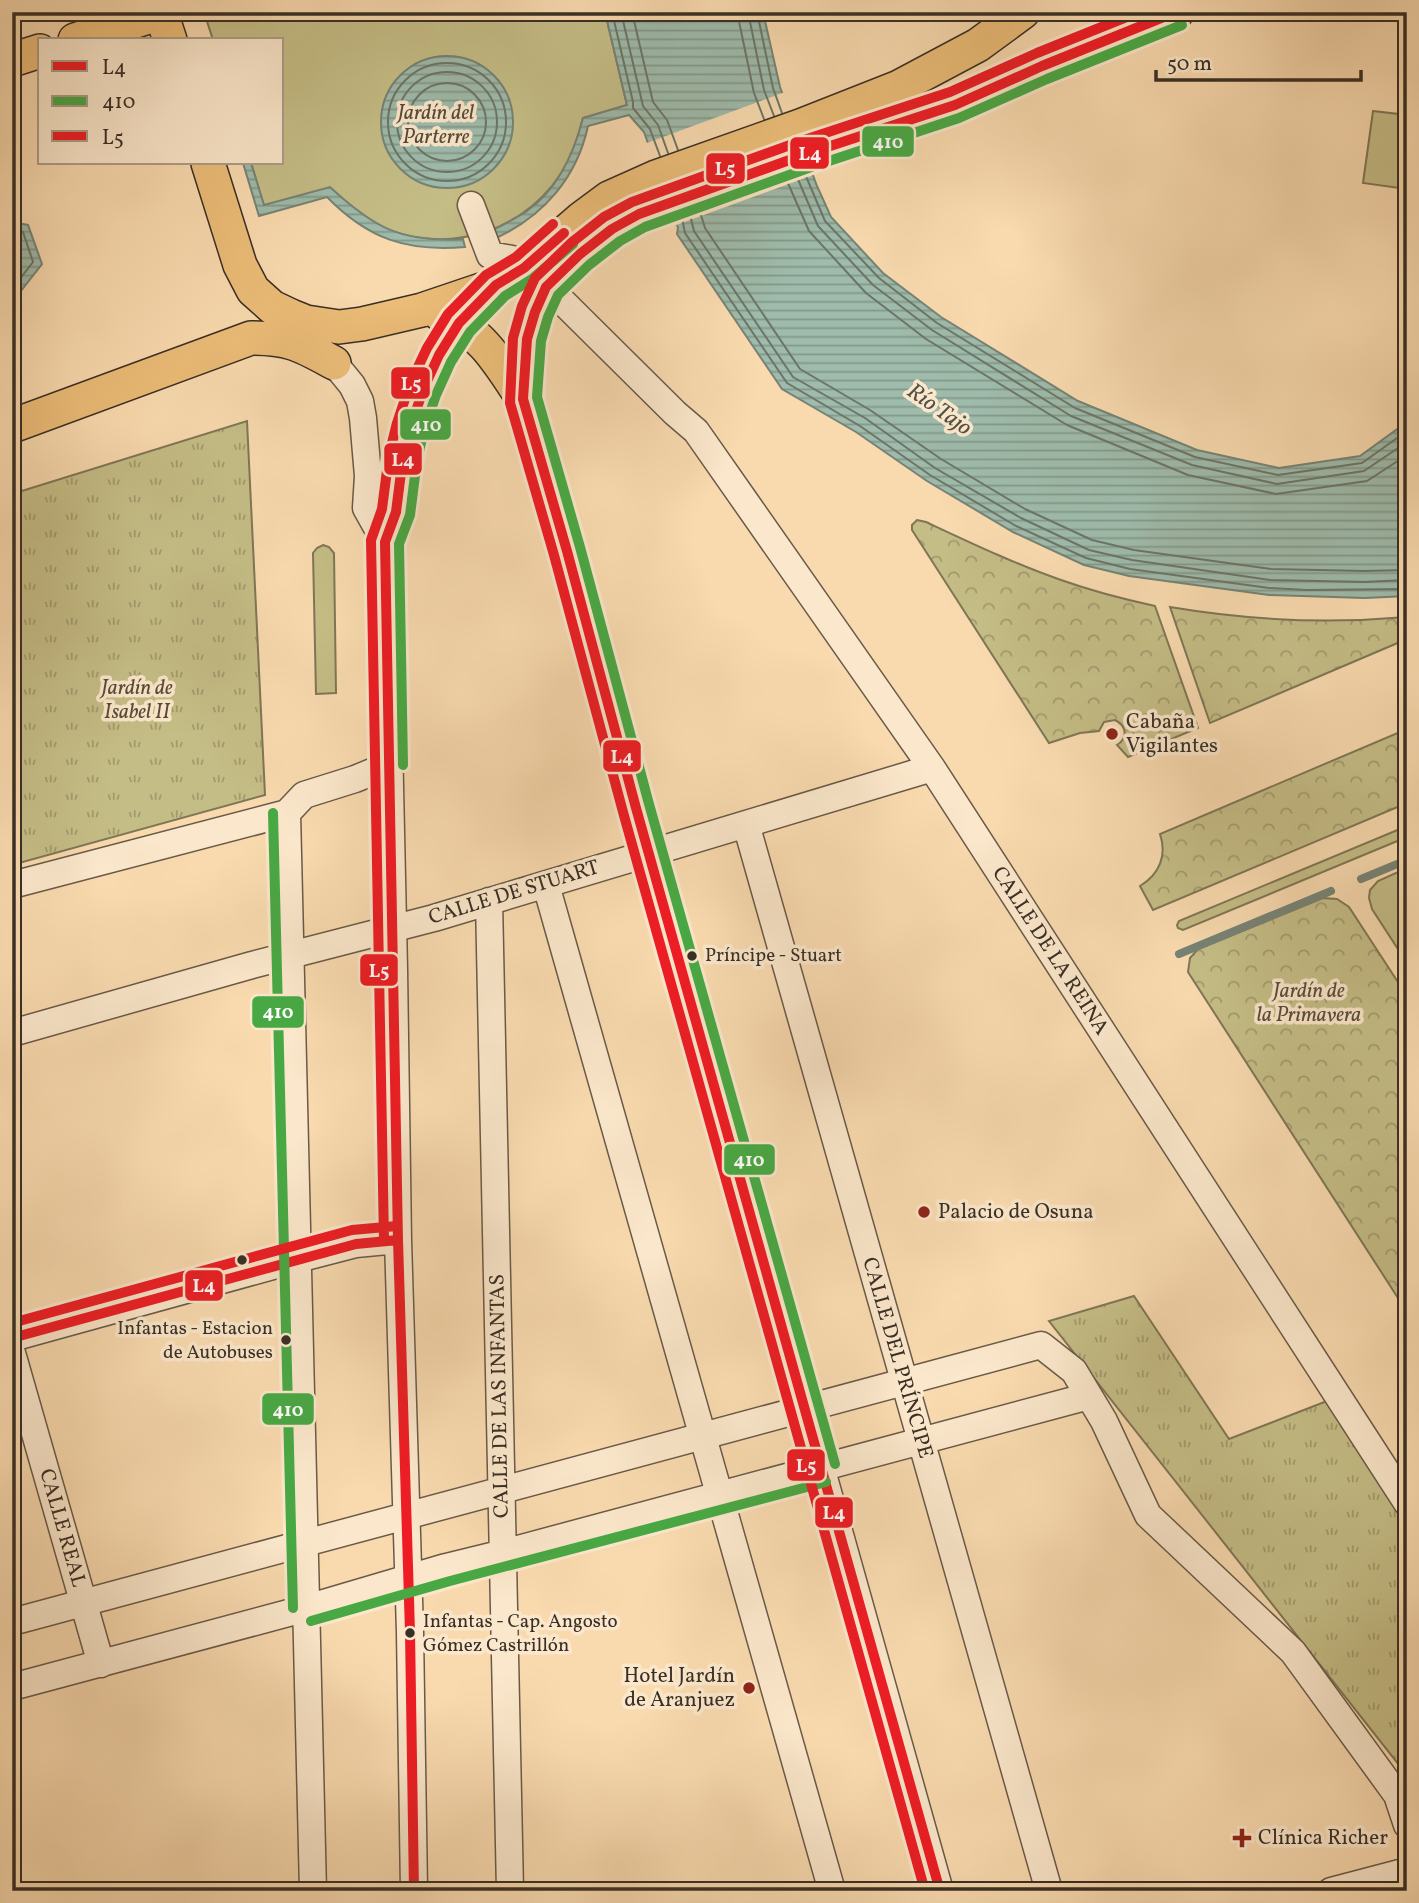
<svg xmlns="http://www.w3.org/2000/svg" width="1419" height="1903" font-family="Vollkorn,serif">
<defs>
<pattern id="forest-crowns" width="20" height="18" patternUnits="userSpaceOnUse" patternTransform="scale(1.75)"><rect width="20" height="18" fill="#c5bd86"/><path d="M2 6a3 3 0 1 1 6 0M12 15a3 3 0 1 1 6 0" fill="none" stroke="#a19a6d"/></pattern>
<pattern id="park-tufts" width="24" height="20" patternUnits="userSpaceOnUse" patternTransform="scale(1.75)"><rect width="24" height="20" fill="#c5bd86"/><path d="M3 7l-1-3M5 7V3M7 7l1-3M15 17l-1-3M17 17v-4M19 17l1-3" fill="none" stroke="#a19a6d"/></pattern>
<pattern id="water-rules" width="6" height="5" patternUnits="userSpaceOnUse" patternTransform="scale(1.75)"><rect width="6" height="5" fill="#9ebbab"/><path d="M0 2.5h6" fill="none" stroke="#82988b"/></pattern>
</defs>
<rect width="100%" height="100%" fill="#f9daaf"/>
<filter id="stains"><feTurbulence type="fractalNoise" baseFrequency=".00286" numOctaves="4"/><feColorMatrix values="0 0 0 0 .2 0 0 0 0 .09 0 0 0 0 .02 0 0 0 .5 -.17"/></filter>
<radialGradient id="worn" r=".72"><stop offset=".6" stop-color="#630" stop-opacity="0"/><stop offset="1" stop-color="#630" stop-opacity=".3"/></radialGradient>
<path fill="#c5bd86" stroke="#7f7656" stroke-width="2" d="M204,12H605L627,105L583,118C579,133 575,150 567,164C530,230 451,257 381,227C361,218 345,202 330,188L264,206L251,163H282V40H213Z
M1373,111L1407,115V139L1399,188L1363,183Z
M323,545L329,547L334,553L336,693L316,694L313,553L317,548Z
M1407,826V837L1183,930L1178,928L1177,925L1179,921Z
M1407,868V963L1372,909L1369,898L1370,890L1378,881Z"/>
<path fill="url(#forest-crowns)" stroke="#7f7656" stroke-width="2" d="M917,520L926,522C971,543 1015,564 1061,580C1092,591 1123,599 1155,606L1198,728L1128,757L1117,745C1128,738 1127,726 1115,720L1104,722L1099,731L1080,733L1049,743L912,530V525Z
M1170,607C1247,620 1328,624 1407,617V639L1210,723Z
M1407,729V803L1153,910L1140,886C1160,874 1167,855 1160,834Z
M1323,898L1337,899L1349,907L1407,996V1312L1188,972L1190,958L1198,949Z"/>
<path fill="url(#park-tufts)" stroke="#7f7656" stroke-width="2" d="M247,421L265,795L12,865V494Z
M1134,1296L1229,1439L1327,1401L1407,1522V1775L1049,1321Z"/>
<path fill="url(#water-rules)" stroke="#768376" stroke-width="2" d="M605,12H763L780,87L817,186L831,217L883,273L941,317L1078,401L1197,450L1279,468L1360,456L1407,422V596L1365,598L1269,595L1129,576L1084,565L1013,532L927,481L856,432L782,389L677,234L678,228L644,132L629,115L588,126C577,177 544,216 496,238L493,230C504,224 517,218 527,211C558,189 574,153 583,118L627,105Z
M381 122a66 66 0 1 1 132 0a66 66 0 1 1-132 0Z
M243,163H251L264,205L330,187C374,228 402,243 463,239L465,247C407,252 368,239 327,197L259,216Z
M12,222L28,225L42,264L17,296L12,295Z"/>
<path fill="#f9daaf" d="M785,92L816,174L674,226L644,144Z"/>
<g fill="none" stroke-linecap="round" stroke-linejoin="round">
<path stroke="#6c7568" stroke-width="2" d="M612,12L633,102V108L650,129L660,156
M621,12L643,106L658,125L668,153
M632,12L653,102L667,120L678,150
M737,12L754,93L764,119
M748,12L764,90L774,116
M757,12L773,88L782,113
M388 122a59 59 0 1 1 118 0a59 59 0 1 1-118 0Z
M397 122a50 50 0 1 1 100 0a50 50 0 1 1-100 0Z
M408 122a39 39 0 1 1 78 0a39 39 0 1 1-78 0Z
M805,174L825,221L879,278L937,323L1075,408L1195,457L1278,475L1362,463L1407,431
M797,177L818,226L873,285L932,330L1071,416L1192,465L1277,484L1364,471L1407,442
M787,181L809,231L866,293L926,339L1067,425L1188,475L1276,494L1367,481L1407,455
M700,212L705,228L800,369L870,410L941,459L1025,509L1092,540L1134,550L1271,569L1364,571L1407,570
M690,215L694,231L793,377L865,418L935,468L1021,518L1089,550L1132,560L1270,580L1364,582L1407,580
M682,218L685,233L787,383L860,426L930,475L1016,526L1086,558L1130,569L1269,588L1307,590L1407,589
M12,229L23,232L33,262L12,289"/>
<path stroke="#768376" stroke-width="8" d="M1361,879L1407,860
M1179,954L1331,891"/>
<g stroke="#695a48" stroke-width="29">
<path id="minor" d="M471,205L490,255L512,259
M564,303L675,413L696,431L932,768L1407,1503
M334,363L352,385L360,401L363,418L368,476L366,508L385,542
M537,450L567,551L636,808L940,1891
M403,457L396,512L385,542V558L394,969L398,1240L410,1632L414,1891
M287,813C293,1172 306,1531 313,1891
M746,824L1049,1891
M12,885L287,813L304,795L355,779L389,765
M546,885L832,1891
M489,901L510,1891
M12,1033L252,965L434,918L932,768
M12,1338L298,1259L356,1244L398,1240
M12,1353L101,1664
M12,1622L1041,1345L1074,1371L1104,1421L1148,1515L1293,1652L1397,1795L1407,1825
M12,1687L307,1608L446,1567L503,1553L1089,1396
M1331,1891L1407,1871"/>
</g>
<g stroke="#392f26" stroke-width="36">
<path id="major" d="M75,40L161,13L170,40
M12,60L40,51
M208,163L240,265L253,290L272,307L291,316L306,322L339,327L362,324L422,310L496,285L524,268L582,218L609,198L656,177L800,126L899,87L978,45L1023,12
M441,315C481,330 500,364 523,399
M12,426L251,338C290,338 301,345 334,363
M537,450L523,399L527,339L535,312L546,287L580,254L612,229L639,214L809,153L955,105L1042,66L1177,12
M403,457C413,411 430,365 458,326C467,313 480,301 492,290"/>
</g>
<use href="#minor" stroke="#fbe7cb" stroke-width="26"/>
<use href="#major" stroke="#ecbd78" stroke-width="33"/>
<g stroke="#fbe7cb" stroke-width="16">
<path id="bus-1" d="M12,1338L356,1244L398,1240
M414,1891L410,1632L398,1240L385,542L396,512L403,457L411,426L423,390L439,355L459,323L496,285L524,268L564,233
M940,1891L636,808L567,551L523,399L527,339L535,312L546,287L580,254L612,229L639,214L809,153L955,105L1042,66L1176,12"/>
</g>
<g stroke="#fbe7cb" stroke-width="16">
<path id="bus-2" d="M403,765L399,544L410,515L417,460L424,430L436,395L451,362L470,332L505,296L532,279L573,244
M273,813L293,1608
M835,1464L649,804L580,547L537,397L541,341L548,317L558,295L589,265L620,241L645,227L814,166L959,118L1047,79L1182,25
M311,1621L450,1581L826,1482"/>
</g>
<g stroke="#fbe7cb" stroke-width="16">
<path id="bus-3" d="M384,1240L371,540L382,509L389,455L397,423L410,384L427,348L448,314L486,275L516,257L553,224
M12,1323L352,1230L397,1226
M925,1891L623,812L554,555L510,403L513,338L522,306L535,278L571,243L604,217L632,202L804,140L950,92L1037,53L1139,12"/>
</g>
<use href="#bus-1" stroke="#ee1c25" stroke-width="10"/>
<use href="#bus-2" stroke="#48a944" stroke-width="10"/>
<use href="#bus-3" stroke="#ee1c25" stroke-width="10"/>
</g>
<g fill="#8f2418" stroke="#fbe7cb" stroke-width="2.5">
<circle cx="1112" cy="734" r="7"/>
<circle cx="924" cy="1212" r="7"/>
<circle cx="749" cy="1688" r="7"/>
<path d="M1238.5 1827.5h7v7h7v7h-7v7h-7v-7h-7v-7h7z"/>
</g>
<g fill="#392f26" stroke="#fbe7cb" stroke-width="2.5">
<circle cx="692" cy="956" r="6"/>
<circle cx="242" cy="1260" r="6"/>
<circle cx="286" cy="1340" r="6"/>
<circle cx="410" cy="1633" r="6"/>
</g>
<g text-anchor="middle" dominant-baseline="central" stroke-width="7" stroke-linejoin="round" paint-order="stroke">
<g font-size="19" fill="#392f26" stroke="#fbe7cb" text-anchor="start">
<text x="705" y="956">Príncipe - Stuart</text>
<text x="273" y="1329" text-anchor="end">Infantas - Estacion<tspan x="273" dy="24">de Autobuses</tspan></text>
<text x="423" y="1622">Infantas - Cap. Angosto<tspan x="423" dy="24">Gómez Castrillón</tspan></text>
</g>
<g font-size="21" font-style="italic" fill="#554b39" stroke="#fbe7cb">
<text x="436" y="113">Jardín del<tspan x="436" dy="24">Parterre</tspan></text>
<text x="137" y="688">Jardín de<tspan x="137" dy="24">Isabel II</tspan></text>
<text x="1309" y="991">Jardín de<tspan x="1309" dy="24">la Primavera</tspan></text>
</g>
<g font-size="21" fill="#392f26" stroke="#fbe7cb" text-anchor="start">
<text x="1126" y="722">Cabaña<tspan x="1126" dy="24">Vigilantes</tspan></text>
<text x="938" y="1212">Palacio de Osuna</text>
<text x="735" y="1676" text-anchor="end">Hotel Jardín<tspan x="735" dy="24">de Aranjuez</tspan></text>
<text x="1258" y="1838">Clínica Richer</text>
</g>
<g font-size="21" fill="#392f26" stroke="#fbe7cb">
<text transform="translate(514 893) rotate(-17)">CALLE DE STUART</text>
<text transform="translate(1050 951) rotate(57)">CALLE DE LA REINA</text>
<text transform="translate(897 1358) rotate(74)">CALLE DEL PRÍNCIPE</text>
<text transform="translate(500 1396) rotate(-91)">CALLE DE LAS INFANTAS</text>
<text transform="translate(62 1528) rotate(74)">CALLE REAL</text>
</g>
<g font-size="23" font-style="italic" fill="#525247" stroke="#fbe7cb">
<text transform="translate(939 410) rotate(35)">Río Tajo</text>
</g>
</g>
<g stroke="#fbe7cb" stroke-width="2.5">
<rect x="861" y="125" width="54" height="33" rx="7" fill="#48a944"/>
<rect x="789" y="136" width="41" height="34" rx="7" fill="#ee1c25"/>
<rect x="705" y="152" width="41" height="33" rx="7" fill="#ee1c25"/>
<rect x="390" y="366" width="41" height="34" rx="7" fill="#ee1c25"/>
<rect x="399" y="408" width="53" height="33" rx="7" fill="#48a944"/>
<rect x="383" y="442" width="40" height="34" rx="7" fill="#ee1c25"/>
<rect x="602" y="739" width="40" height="34" rx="7" fill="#ee1c25"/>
<rect x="359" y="953" width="40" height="34" rx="7" fill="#ee1c25"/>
<rect x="251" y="995" width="54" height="34" rx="7" fill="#48a944"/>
<rect x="723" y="1143" width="53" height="33" rx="7" fill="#48a944"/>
<rect x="184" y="1269" width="40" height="33" rx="7" fill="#ee1c25"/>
<rect x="261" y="1392" width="54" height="34" rx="7" fill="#48a944"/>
<rect x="786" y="1448" width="40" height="34" rx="7" fill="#ee1c25"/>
<rect x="814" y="1496" width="40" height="33" rx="7" fill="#ee1c25"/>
</g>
<g font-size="19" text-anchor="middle" font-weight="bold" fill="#fff">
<text x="888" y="148">410</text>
<text x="810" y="160">L4</text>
<text x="725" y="175">L5</text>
<text x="411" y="390">L5</text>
<text x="426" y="431">410</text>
<text x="403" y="466">L4</text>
<text x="622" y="763">L4</text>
<text x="379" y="977">L5</text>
<text x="278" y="1018">410</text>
<text x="749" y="1166">410</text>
<text x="204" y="1292">L4</text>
<text x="288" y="1416">410</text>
<text x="806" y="1472">L5</text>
<text x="834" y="1519">L4</text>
</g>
<rect width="1419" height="1903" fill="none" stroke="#f9daaf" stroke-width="42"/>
<rect x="14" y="14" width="1391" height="1875" fill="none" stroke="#392f26" stroke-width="3.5"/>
<rect x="21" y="21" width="1377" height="1861" fill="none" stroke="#392f26" stroke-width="2"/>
<rect x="38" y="38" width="245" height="126" fill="#fbe7cb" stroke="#ad9d89" stroke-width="2"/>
<rect x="52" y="61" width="35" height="10" fill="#ee1c25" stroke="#ad9d89" stroke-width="2"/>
<text x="102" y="74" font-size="21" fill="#392f26">L4</text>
<rect x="52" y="96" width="35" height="10" fill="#48a944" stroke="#ad9d89" stroke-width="2"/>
<text x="102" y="108" font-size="21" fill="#392f26">410</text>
<rect x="52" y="131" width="35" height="10" fill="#ee1c25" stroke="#ad9d89" stroke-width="2"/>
<text x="102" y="144" font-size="21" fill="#392f26">L5</text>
<path d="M1156 70v10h205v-10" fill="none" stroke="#392f26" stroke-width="3.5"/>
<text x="1167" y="70" font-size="21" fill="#392f26" stroke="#fbe7cb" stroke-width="5" paint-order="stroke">50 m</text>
<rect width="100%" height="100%" filter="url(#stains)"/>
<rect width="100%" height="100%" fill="url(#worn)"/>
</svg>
